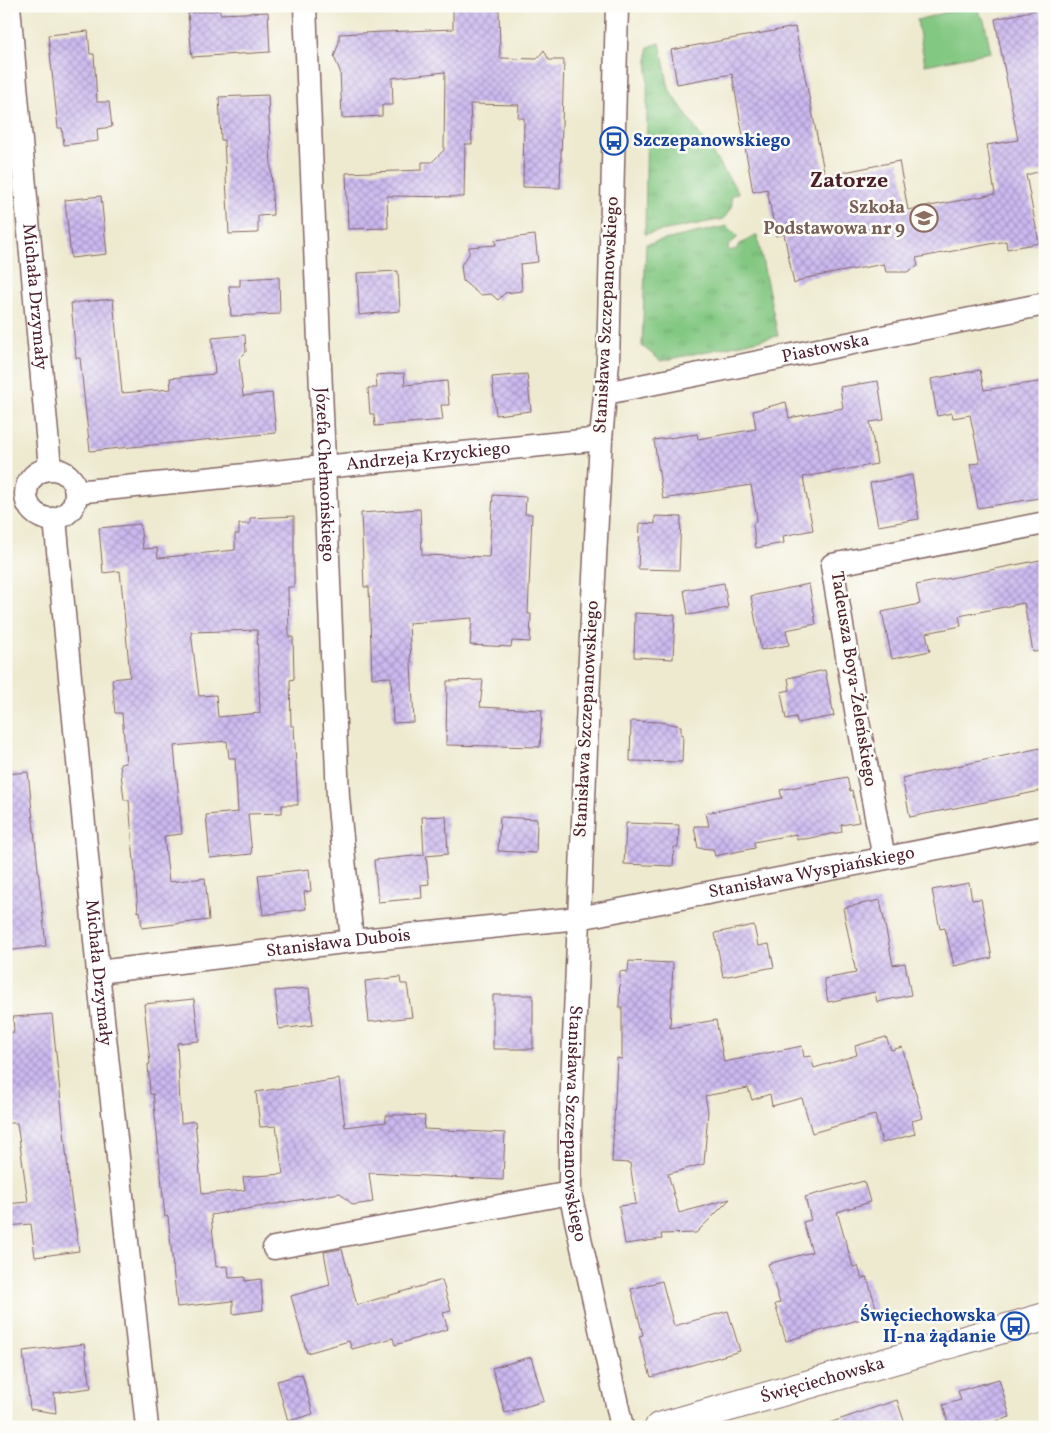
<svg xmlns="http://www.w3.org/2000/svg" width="1051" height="1433" font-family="Vollkorn,serif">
<defs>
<pattern id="grass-tufts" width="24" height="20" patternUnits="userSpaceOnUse" patternTransform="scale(1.25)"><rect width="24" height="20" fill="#83c882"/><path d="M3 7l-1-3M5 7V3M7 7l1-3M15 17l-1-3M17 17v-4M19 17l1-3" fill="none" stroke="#73ab70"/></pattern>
<pattern id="building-cross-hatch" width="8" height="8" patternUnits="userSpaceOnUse" patternTransform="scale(1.25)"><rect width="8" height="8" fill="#cbb9f0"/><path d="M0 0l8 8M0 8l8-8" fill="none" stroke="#a796c3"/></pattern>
</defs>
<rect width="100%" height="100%" fill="#fdfcf7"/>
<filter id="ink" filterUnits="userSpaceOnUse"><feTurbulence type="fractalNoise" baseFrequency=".02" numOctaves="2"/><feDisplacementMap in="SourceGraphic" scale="10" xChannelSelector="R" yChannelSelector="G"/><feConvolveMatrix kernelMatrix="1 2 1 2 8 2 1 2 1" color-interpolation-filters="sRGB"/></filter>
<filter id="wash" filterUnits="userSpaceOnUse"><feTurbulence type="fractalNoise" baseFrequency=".0096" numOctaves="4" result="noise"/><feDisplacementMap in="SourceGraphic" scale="20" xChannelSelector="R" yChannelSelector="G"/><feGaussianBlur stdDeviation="1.12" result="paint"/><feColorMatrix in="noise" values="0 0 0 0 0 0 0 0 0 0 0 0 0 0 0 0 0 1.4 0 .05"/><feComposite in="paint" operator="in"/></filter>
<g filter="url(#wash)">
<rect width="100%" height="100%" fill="#eeead0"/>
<path fill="url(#grass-tufts)" stroke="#667456" d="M660,43L669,89L739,193L731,196L732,205L724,219L645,234L648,47Z
M727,226L738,237L728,246L729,251L737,249L738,245L757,235L778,336L661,361L642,346L646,244Z"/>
<path fill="#83c882" stroke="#667456" d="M969,6L976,8L984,20L991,52L925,65L917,20Z"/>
<g id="blocks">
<path fill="url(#building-cross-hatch)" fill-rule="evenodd" d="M453,6H499L500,58L537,59L544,50L549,60H564L560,188L523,187L524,118H518L519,105L470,104L472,144H465L464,197L387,196L388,228L348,229L346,173L422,170V162H432L444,150L445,72L392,78L393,105H382V116L342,118L340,71L334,57L339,42V34L453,29Z
M1040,9L1045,35V170L1026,175L1039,243L1007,249L1006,241L916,258L918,266L907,272H886L884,264L806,278L794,284L784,234L776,236L767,189L753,192L732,74L677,84L671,50L795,27L825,176L899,161L908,210L995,194L987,145L1018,140L995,19Z
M220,10V14L268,12L270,52L192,57L188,13Z
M88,31L90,54H94L97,102H109L112,127L97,129L98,141L64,145L62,128H58L48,35Z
M268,95L273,215L258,216V233L229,234L224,140H221L219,97Z
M101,196L107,254L71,258L65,200Z
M535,235L538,262L520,264L522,291L505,293L498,300L491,294L480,295L463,281L461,265L469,254V247L496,245L495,240Z
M398,271L400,311L359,315L357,273Z
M279,277L280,314L231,316L229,286H240V279Z
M113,299L122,393L171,389L170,378L215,374L212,338L245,335L246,352L239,359L243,396L272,393L276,433L90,451L80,358H76L71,303Z
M980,370L984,390L1045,381V497L978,508L970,464L980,463L970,415L953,418L952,413L937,416L931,379Z
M404,373L405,385L447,381L449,405H441L443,420L375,426L374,414H370L368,388H377L376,375Z
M527,374L531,411L496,415L492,377Z
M878,381L884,420L870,422L877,464L803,477L813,530L783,536L784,543L756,548L753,525L757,518L751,485L663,499L654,440L697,434L698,439L756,429L753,411L786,402L789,418L843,408L840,387Z
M912,475L919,519L878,526L870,483Z
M493,495L526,497L525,514H532L528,614H531L530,642L512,641L511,647L470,645L472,618L409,623L414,722L393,723L391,677L372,678L369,587H364L361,513L420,509L422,555L489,557Z
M294,516V587H288L289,637H293L294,679L290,680L291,726H294L298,805H282V813L248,814L252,854L210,858L206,815L238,812L235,758H229L227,741L174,746L182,834L164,836L169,882L205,878L209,920L142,928L140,911L138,912L129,800H124L120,764L126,763L122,713H115L112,679L130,677L123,600L120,571L103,573L99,528L140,524L143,549L157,548L158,558L235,550V534H239V524H250V518ZM257,630L260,713L218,717L216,695L199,696L191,632Z
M655,516L681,517L679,570L638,569L640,523L655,524Z
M1045,559V651L1033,652L1024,603L959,616L961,626L926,633L930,651L892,659L882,612L920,604L916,585Z
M724,583L728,608L688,615L684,590Z
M809,584L816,624L786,630L789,645L761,650L751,596Z
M635,613L675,615L673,659L634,657Z
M825,670L834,716L797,723L796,717L786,719L781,692L790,690L788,678Z
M483,680L480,707L542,710L540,747L446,745L447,681Z
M631,721L661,722L681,726V735L683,734L682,762L630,761Z
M1045,747V790L910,817L902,778Z
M28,772L46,946L6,951V774Z
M847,777L850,791L852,790L859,822L841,825L842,832L805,839H797L796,834L754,842L755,848L715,856L713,849L698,848L694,826H709L706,813L782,798L780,790Z
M446,816L448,854L426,856L429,884L421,885L422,898L378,902L374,860L424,855L422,817Z
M500,817L537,819L536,853L498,851Z
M626,823L679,825L678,847H674L673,866L624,864Z
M309,869L311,891L304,892L306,909L263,915L258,875Z
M969,883L972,900L981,899L992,958L954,966L945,928L940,929L932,890Z
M880,900L893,965L905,963L911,995L877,1002L875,992L828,1002L824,979L856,973L843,908Z
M754,925L758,946L769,944L774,967L723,977L715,933Z
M629,961L673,963L670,1028L716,1020L724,1062L802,1046L804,1057L811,1056L814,1068L857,1055L855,1046L886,1037L891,1050L902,1047L912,1081L923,1118L912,1121L915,1134L882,1143L875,1115L812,1133L802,1098L772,1106L770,1094L752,1100L748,1088L705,1096L708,1111L704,1164L668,1174L679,1213L730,1199L696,1233L661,1234L662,1239L625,1244L619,1206L636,1204L630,1163L612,1162L617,1058L622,1059V1007H619L620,971L628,972Z
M400,977L401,984H407L412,1017L369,1022L365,981Z
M309,988L313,1025L279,1029L275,991Z
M493,995H533V1049H493Z
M194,999L199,1041L177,1043L181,1123L195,1121L202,1194L245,1190L243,1177L283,1174L276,1126L260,1127L256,1092L339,1079L345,1127L386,1122V1115H403L425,1116L424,1129L505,1133L503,1180L369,1173L373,1202L353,1205L340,1193L211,1215L216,1267L228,1266L229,1278L245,1277V1281L261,1279L263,1310L233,1314V1301L177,1307L168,1216L165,1217L153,1094H150L148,1064H150L144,1004Z
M52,1014L70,1190L79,1251L35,1257L31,1224L6,1226V1204L28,1202L17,1123H6V1033L14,1032L13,1017Z
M864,1181L870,1202L837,1212L853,1267L858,1266L862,1279L867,1277L878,1314L786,1341L775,1304L780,1303L768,1264L812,1252L803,1222L811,1220L805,1197Z
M342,1249L357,1305L442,1280L451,1311L443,1313L448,1329L395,1345L393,1338L352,1349L349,1341L307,1353L291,1296L330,1285L324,1252Z
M662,1281L674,1326L728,1311L740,1351L651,1377L639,1336L643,1335L631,1289Z
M84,1344L91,1388L54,1393L56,1413L30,1409L23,1351Z
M531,1357L544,1401L505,1413L492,1368Z
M302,1374L313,1414L288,1421L277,1381Z
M999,1379L1010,1417L977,1427H949L943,1405L961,1400L958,1391Z
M897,1400L906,1427H830L829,1423Z"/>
</g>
</g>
<g filter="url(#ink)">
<use href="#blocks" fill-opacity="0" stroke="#836665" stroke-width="1"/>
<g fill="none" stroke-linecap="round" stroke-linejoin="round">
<g stroke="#836665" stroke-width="25">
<g id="minor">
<path id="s1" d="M9,6L50,468"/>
<path id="s2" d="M305,6L338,797L352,941"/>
<path id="s3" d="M617,6L608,362L601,439L589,677L570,1135V1193L622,1427"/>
<path id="s4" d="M606,393L1045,304"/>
<circle cx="51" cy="494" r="25"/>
<path id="s5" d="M76,492L601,439"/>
<path id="s6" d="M55,519L98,972L147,1427"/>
<path d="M884,858L857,716L832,565L1045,523"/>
<path id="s7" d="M98,972L352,941L579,918L1045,827"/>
<path d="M274,1248L570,1193"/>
</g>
</g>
<g stroke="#836665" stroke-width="30">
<g id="tertiary">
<path id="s8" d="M659,1427L1045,1317"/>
</g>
</g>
<use href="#minor" stroke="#fff" stroke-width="22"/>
<use href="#tertiary" stroke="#fff" stroke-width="28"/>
</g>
</g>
<defs>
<g id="bus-ring" transform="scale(1.4375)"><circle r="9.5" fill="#fdfcf7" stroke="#1a4fb4" stroke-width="1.5"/><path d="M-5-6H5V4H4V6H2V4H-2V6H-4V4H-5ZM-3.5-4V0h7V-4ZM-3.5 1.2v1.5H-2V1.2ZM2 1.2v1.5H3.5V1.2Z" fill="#1a4fb4"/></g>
<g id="school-ring" transform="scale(1.4375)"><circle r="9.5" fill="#fdfcf7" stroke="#8d6e63" stroke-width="1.5"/><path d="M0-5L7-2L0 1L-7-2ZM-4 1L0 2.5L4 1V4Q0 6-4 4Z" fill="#8d6e63"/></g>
</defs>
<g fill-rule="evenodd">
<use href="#bus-ring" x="614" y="141"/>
<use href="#school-ring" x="924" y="218"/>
<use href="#bus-ring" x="1015" y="1326"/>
</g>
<g text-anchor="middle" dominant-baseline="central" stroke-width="5" stroke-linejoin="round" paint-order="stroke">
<g font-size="18" font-weight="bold" fill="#164399" stroke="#fdfcf7" text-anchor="start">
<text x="633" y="141">Szczepanowskiego</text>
<text x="996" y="1316" text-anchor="end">Święciechowska<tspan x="996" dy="21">II-na żądanie</tspan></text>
</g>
<g font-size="18" font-weight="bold" fill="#785e54" stroke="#fdfcf7" text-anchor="end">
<text x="905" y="208">Szkoła<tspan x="905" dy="21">Podstawowa nr 9</tspan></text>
</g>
<g font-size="18" fill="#4a1f2b" stroke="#fdfcf7">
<text stroke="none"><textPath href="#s1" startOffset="292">Michała Drzymały</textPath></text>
<text transform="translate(607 315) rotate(-87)">Stanisława Szczepanowskiego</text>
<text stroke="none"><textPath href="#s4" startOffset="224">Piastowska</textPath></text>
<text stroke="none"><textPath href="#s5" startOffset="354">Andrzeja Krzyckiego</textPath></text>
<text stroke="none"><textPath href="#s2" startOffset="469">Józefa Chełmońskiego</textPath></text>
<text transform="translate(853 679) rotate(81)">Tadeusza Boya-Żeleńskiego</text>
<text transform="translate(587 719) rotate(-87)">Stanisława Szczepanowskiego</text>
<text stroke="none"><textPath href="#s7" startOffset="721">Stanisława Wyspiańskiego</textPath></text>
<text stroke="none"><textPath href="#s7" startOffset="242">Stanisława Dubois</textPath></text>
<text stroke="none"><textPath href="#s6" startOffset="456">Michała Drzymały</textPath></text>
<text stroke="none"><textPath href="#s3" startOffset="1119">Stanisława Szczepanowskiego</textPath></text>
<text stroke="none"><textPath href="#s8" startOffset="170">Święciechowska</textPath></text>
</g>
<g font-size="22" font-weight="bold" fill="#4a1f2b" stroke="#fdfcf7">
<text x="849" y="181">Zatorze</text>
</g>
</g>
<rect width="1051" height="1433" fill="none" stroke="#fdfcf7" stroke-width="25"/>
</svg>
